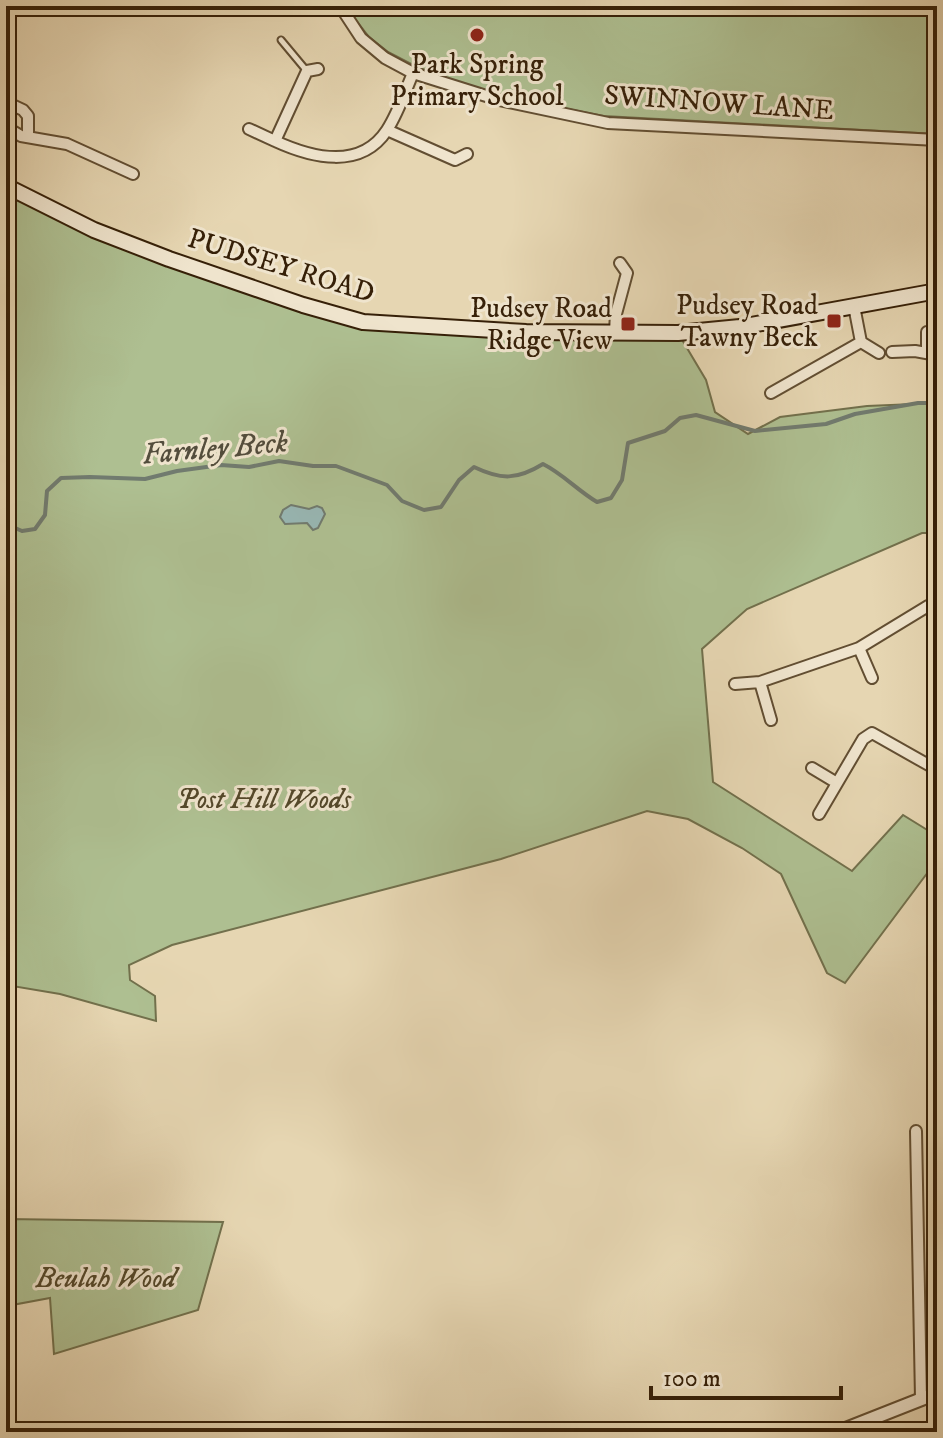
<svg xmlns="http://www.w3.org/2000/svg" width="943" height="1438" font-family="'IM FELL DW Pica',serif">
<rect width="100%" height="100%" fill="#e6d6b2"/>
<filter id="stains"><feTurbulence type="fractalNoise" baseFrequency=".0025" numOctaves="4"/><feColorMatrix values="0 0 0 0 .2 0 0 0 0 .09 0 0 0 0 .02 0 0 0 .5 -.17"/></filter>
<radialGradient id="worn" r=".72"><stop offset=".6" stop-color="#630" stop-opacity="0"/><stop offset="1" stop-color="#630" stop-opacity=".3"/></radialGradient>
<path fill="#aebf91" stroke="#72704c" stroke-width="2" d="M345,6H937V134L604,116L547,105L471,87L417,67L388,52L369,37Z
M6,186L94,230L363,322L678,333L706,380L715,412L748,434L780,417L867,406L937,403V533H922L747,609L702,649L713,782L852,871L903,815L937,836V860L845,983L827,973L781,874L742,848L688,819L647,811L501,859L172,945L129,965L130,980L155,996L156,1021L60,994L6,985Z
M6,1219L223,1222L198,1310L54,1354L50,1298L12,1305L6,1284Z"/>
<path fill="#98b7b4" stroke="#717b6f" stroke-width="2" d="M291,505L309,509L317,506L322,508L325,514L318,528L313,530L307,523L285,524L280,517L283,510Z"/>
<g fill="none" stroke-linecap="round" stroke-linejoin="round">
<path stroke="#717b6f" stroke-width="4" d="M6,524L22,531L35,529L45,515L47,491L61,478L90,477L145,479L177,471L221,465L249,467L279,461L313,466H336L387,485L402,501L424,510L441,507L459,480L474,467C501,480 517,480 543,464C563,474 577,490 597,502L611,498L622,480L628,443L665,431L680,418L696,415L755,431L826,424L855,414L918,403H937"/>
<g stroke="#624e32" stroke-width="9">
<path id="service" d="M281,40L306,70"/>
</g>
<g stroke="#624e32" stroke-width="14">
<path id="minor" d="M340,6L361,38L385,58L413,73L499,100L608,123L937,140
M318,69L307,71L275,141C312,158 361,170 387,130C398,113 405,92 413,73
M6,102L23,110L28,116V137
M6,127L21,136L67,144L133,174
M249,129L275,141
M387,130L455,160L467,154
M854,306L861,342
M615,331L616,314L627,273L620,263
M892,352L915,351L937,355
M927,353V332
M771,393L861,342L879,353
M859,648L872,678
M735,684L760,682
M771,720L760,682L859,648L928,606L937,604
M812,768L837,783
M819,814L863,739L872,733L934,768L937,762
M916,1131L921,1399"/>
</g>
<g stroke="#624e32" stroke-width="16">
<path id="tertiary" d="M838,1432L937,1393"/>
</g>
<g stroke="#362008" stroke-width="18">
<path id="secondary" d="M6,186L94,230L169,259L303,305L363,322L526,332L678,333L740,327L937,291"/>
</g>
<use href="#service" stroke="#efe4cd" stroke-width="5"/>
<use href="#minor" stroke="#efe4cd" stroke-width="10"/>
<use href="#tertiary" stroke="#efe4cd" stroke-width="12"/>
<use href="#secondary" stroke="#efe4cd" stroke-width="14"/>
</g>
<g fill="#8f2418" stroke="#efe4cd" stroke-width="3">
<circle cx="477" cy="35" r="8"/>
<rect x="826" y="313" width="16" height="16" rx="4"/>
<rect x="620" y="316" width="16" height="16" rx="4"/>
</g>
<g text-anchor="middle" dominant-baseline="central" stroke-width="6" stroke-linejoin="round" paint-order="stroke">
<g font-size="28" fill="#362008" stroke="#efe4cd" text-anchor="end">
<text x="477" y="64" text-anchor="middle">Park Spring<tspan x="477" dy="32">Primary School</tspan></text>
<text x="818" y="305">Pudsey Road<tspan x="818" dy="32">Tawny Beck</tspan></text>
<text x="612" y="308">Pudsey Road<tspan x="612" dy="32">Ridge View</tspan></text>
</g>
<g font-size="28" fill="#362008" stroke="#efe4cd">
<text transform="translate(719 103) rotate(4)">SWINNOW LANE</text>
<text transform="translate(281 266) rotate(17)">PUDSEY ROAD</text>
</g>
<g font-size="28" font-style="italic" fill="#54482a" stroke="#efe4cd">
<text x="264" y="799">Post Hill Woods</text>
<text x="106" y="1278">Beulah Wood</text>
</g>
<g font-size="30" font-style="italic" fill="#534d3c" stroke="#efe4cd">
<text transform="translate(215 449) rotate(-5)">Farnley Beck</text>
</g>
</g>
<rect width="943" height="1438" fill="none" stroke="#e6d6b2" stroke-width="32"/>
<rect x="8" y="8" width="927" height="1422" fill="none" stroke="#362008" stroke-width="4"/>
<rect x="16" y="16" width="911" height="1406" fill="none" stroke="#362008" stroke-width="2"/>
<path d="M651 1386v12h190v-12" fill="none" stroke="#362008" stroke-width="4"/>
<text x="663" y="1386" font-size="24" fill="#362008" stroke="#efe4cd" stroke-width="6" paint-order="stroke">100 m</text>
<rect width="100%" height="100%" filter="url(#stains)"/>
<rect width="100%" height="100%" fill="url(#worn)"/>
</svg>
